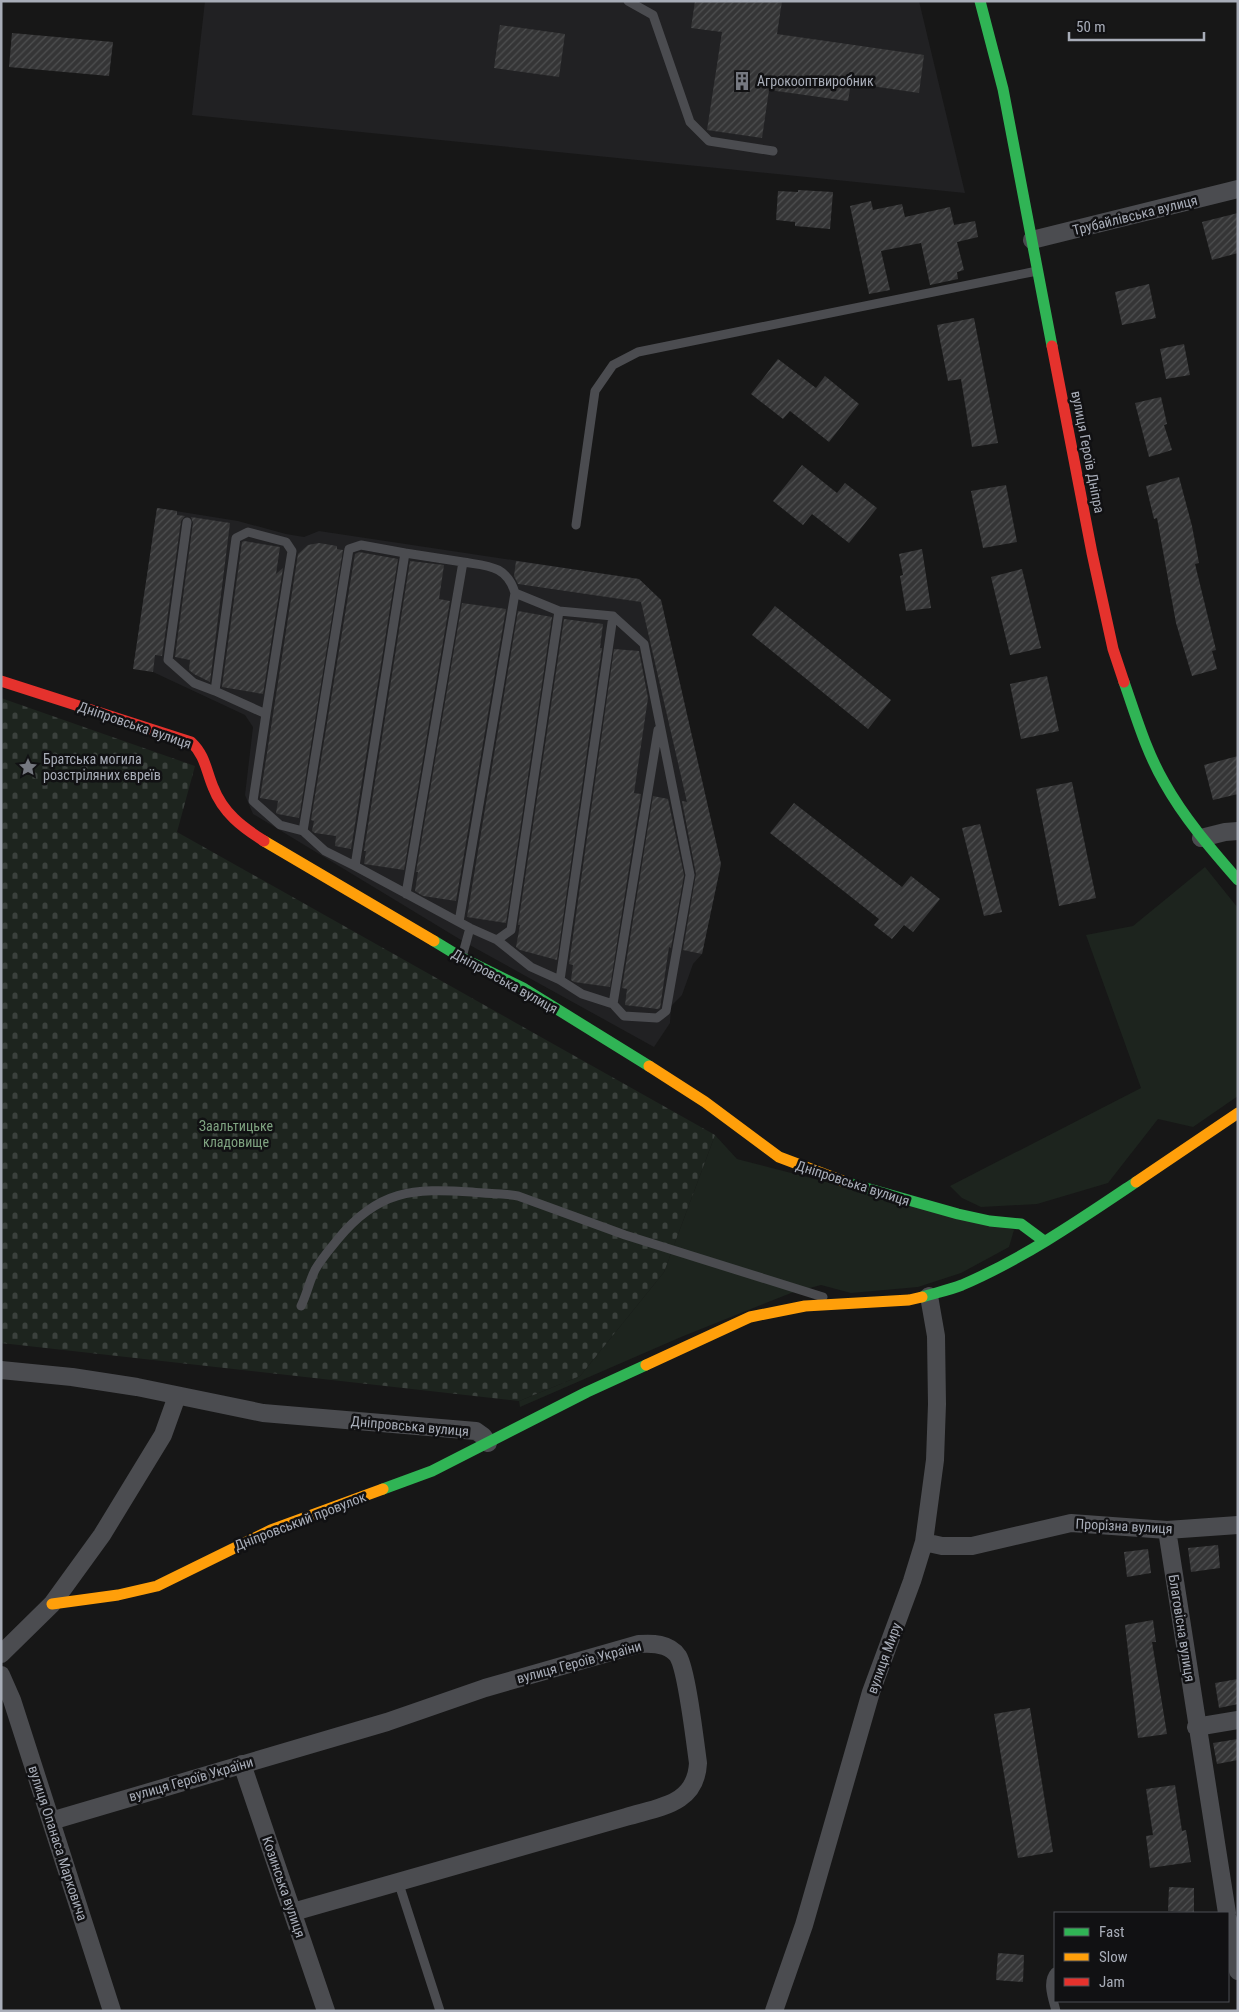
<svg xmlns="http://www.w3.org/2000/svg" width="1239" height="2012" font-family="'Roboto Condensed',sans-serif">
<defs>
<pattern id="cemetery-stones" width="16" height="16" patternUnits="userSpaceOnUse" patternTransform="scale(1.25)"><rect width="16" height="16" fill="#1d241e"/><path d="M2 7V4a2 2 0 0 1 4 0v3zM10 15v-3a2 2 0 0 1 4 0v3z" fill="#3b413d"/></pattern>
<pattern id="building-hatch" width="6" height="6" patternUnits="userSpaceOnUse" patternTransform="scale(1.25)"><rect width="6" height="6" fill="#353536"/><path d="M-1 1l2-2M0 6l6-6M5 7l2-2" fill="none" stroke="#4f5051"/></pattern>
</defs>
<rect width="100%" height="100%" fill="#171717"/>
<path fill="#212123" d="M205,1H919L965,193L192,115Z
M157,508L238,521L286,534L304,537L319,531L639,579L661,600L721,864L702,954L693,964L682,995L671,1006L670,1023L654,1047L466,943L253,814L245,795L253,727L245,715L153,672L133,669Z"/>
<path fill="#1d241e" d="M1205,867L1238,908V1096L1193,1127L1158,1119L1108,1183L1037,1204L981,1207L962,1198L950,1186L1141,1088L1086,935L1133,926Z
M715,1135L737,1159L1014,1230L1009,1247L961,1273L918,1287L851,1293L821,1285L791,1293L681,1337L520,1407L519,1401L580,1376L664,1272Z"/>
<path fill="url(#cemetery-stones)" d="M1,698L195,766L177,832L715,1135L664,1272L580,1376L519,1401L1,1343Z"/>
<path fill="url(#building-hatch)" d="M695,1H782L777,34L924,55L919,93L851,83L848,101L769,90L762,138L707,130L722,32L691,28Z
M500,25L565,34L559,77L494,68Z
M12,33L113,42L109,76L9,67Z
M798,190L833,192L830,229L795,226V222L776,220L778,191L798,192Z
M871,201L873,210L902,204L905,217L950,207L954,225L975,221L978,237L957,242L964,270L957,272L958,279L930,285L921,243L881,251L890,290L869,294L850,206Z
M1238,213V253L1212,260L1202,222Z
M1149,284L1156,318L1122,325L1115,292Z
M974,318L998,443L972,447L961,379L948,381L937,325Z
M1184,344L1190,375L1166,379L1160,349Z
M778,359L816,388L825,376L859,404L829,442L790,411L783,419L751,394Z
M1161,397L1167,424L1164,425L1172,450L1149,457L1135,403Z
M802,465L837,493L845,483L877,508L849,543L812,514L803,525L773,501Z
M1179,477L1192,526L1199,563L1195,564L1216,650L1212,651L1217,669L1192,676L1176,623L1157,518L1154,519L1146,486Z
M1006,485L1017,542L983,548L971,491Z
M157,508L177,511V515L185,516L181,521L162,656L155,655L153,672L133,669Z
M191,517L230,523L210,682L194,674L189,670L190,660L175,657L193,523Z
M244,541L280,547L276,574L283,568L263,694L222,687L242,542Z
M319,543L337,546V549L343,550L299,818L278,814L276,813L278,801L260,798L298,554L308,545Z
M922,549L931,608L906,611L900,576L903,575L899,554Z
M359,552L398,559L351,849L335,846L336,836L315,833L312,831L314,821L311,820L355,554Z
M410,561L444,565L439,599L450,601L404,870L364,864L366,851H364Z
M516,561L639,579L661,600L721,864L702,954L683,950L696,874L682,801L687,802L641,602L518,584L514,576Z
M1022,569L1041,648L1010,655L991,577Z
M462,603L506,609L456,901L423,896L415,891L418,872H416Z
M775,606L891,700L868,729L752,635Z
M518,611L552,617L506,923L467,917Z
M564,619L603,624L600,648H602L557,960L520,950L516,947L520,925H518Z
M614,649L639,651L648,698L634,793L641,794L610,987L574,982L571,980L573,965L569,964Z
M1047,676L1059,731L1021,739L1010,684Z
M1238,756V794L1213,800L1204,765Z
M1072,782L1096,898L1059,906L1036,789Z
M653,796L668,799L684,875L671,948L669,947L660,1008L658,1009L625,1005L627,989L622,988Z
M794,803L902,887L911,876L940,899L913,932L904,925L892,939L874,925L879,919L770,833Z
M980,824L1002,912L984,916L962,828Z
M1218,1545L1220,1568L1191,1572L1188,1548Z
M1148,1549L1151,1573L1127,1577L1124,1552Z
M1153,1620L1156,1642H1152L1167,1734L1138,1738L1125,1625Z
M1238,1679V1704L1219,1708L1215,1683Z
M1030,1708L1053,1852L1018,1858L994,1714Z
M1238,1739V1760L1217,1764L1213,1743Z
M1175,1785L1182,1831L1186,1830L1191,1862L1150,1868L1146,1836L1153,1835L1146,1789Z
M1169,1887L1194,1888V1912L1168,1911Z
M998,1953L1024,1955L1023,1982L996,1980Z"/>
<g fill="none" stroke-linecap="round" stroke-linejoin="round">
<path stroke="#4b4c50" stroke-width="9" d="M628,1L653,15L690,122L709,141L773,151
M187,522L168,660L194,683L215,691L266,714L253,801L280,825L303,831L325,851L355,866L470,928L497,940L511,930L559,611L515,593
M576,525L595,391L613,365L638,352L1037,271
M405,553L463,562L406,894
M215,691L236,538L248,532L286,542L292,551L266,714
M303,831L349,549L361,545L405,553L355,866
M459,922L515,593C507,565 487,566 463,562
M497,940L531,967L560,980L582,994L613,1004L624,1016L657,1018L666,1011L690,875L644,644L613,616L559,611
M462,957L470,928
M560,980L613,616
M613,1004L658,730
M301,1306C307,1294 309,1282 315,1270C321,1259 330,1249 338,1239C378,1190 413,1188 472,1192C488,1194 502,1193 518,1196L625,1235L823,1297
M398,1881L440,2011
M1055,1972C1046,1982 1053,1999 1056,2011"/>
<path stroke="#4b4c50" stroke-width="18" d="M1032,240L1238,189
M1201,838L1225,832L1238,831
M1,1370L72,1377L137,1387L263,1413L476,1431L483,1436L488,1443
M1167,1530L1227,1913
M924,1542L942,1546H972L1071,1523L1167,1530L1238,1525
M1,1654L52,1604L102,1535L163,1435L177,1396
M1,1675L12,1700L112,2011
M1196,1727L1238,1720
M242,1764L326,2011
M51,1821L387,1722L485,1688L639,1644C652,1643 669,1643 678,1656C687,1671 695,1742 698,1763C696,1805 659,1807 626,1817L293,1912
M1228,1919L1238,1971
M774,2011L804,1925L871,1692L912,1581L924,1542L935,1460L937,1404L936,1336L929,1296"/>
<path stroke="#30b455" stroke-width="11" d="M980,1L1003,89L1052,346
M1124,682C1136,716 1146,751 1164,782C1184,818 1211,849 1238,880
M434,941L462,958L523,988L649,1066
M848,1183L958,1214L990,1221L1021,1224L1044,1241
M922,1297C935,1293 949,1290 962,1285C1023,1259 1081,1219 1136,1182
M383,1489L432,1471L587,1392L646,1365"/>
<path stroke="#ff9f0a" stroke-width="11" d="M264,841L434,941
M649,1066L705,1102L779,1157L848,1183
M1136,1182L1238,1113
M646,1365L750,1317L805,1306L909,1300L922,1297
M52,1604L118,1595L157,1586L271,1530L383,1489"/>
<path stroke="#e5322d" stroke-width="11" d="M1052,346L1092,553L1113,649L1124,682
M1,681L191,742C205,755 206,770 213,787C223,813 242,827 264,841"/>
</g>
<defs>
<g id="building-bare" transform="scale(1.5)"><path d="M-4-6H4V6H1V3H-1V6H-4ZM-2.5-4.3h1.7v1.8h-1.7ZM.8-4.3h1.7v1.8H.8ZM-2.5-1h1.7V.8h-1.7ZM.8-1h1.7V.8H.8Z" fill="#757880" stroke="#111113" stroke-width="2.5" paint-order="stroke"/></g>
<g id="sight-bare" transform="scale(1.5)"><path d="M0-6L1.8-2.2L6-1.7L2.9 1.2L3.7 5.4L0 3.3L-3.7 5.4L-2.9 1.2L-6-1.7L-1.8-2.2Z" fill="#757880" stroke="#111113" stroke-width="2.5" paint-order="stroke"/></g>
</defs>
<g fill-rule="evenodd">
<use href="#building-bare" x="742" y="81"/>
<use href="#sight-bare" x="28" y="767"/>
</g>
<g text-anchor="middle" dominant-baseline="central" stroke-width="5" stroke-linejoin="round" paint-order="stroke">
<g font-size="14" fill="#a8adb8" stroke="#111113" text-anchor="start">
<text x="757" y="81">Агрокооптвиробник</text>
<text x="43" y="759">Братська могила<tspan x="43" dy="16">розстріляних євреїв</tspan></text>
</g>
<g font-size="14" fill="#a8adb8" stroke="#111113">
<text transform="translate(1135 215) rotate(-14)">Трубайлівська вулиця</text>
<text transform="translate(1088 452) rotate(79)">вулиця Героїв Дніпра</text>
<text transform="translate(135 725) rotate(19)">Дніпровська вулиця</text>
<text transform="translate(505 981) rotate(29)">Дніпровська вулиця</text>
<text transform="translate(853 1183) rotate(18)">Дніпровська вулиця</text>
<text transform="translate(410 1426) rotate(5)">Дніпровська вулиця</text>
<text transform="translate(300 1521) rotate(-21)">Дніпровський провулок</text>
<text transform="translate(1124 1526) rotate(3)">Прорізна вулиця</text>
<text transform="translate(1182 1628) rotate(81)">Благовісна вулиця</text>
<text transform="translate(884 1658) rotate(-70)">вулиця Миру</text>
<text transform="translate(579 1662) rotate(-15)">вулиця Героїв України</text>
<text transform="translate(191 1779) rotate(-16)">вулиця Героїв України</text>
<text transform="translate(58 1843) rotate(72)">вулиця Опанаса Марковича</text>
<text transform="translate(284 1887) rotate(71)">Козинська вулиця</text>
</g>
<g font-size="14" fill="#7fa381" stroke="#111113">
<text x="236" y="1126">Заальтицьке<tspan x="236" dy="16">кладовище</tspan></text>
</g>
</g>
<rect width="1239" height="2012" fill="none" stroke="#a8adb8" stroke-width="5"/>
<rect x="1054" y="1912" width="175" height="90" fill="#111113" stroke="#4d4f55"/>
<rect x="1064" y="1928" width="25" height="8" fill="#30b455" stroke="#4d4f55"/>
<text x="1099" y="1937" font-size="15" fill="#a8adb8">Fast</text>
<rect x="1064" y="1953" width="25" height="8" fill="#ff9f0a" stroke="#4d4f55"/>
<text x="1099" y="1962" font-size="15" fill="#a8adb8">Slow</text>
<rect x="1064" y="1978" width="25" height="8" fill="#e5322d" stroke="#4d4f55"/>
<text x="1099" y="1987" font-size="15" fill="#a8adb8">Jam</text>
<path d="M1069 32v8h135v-8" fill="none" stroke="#a8adb8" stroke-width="2.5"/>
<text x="1076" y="32" font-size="15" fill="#a8adb8" stroke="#111113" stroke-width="4" paint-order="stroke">50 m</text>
</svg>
